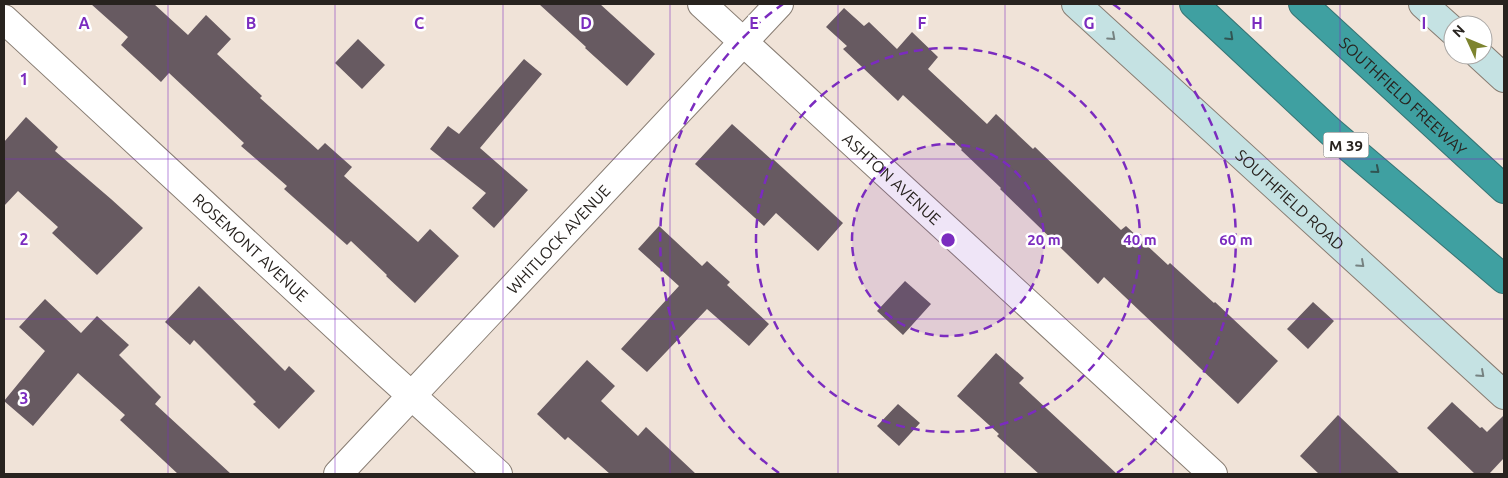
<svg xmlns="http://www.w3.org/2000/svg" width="1508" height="478" font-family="Ubuntu,sans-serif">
<rect width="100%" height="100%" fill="#f0e3d8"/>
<path fill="#675a61" d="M91,4H154L188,35L206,15L231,39L217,54L262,96L260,98L318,150L325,143L352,167L344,176L418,242L430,229L459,256L415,303L386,276L387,275L351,241L347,245L284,189L287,186L241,146L244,143L169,73L161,82L147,69L121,45L128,37Z
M539,4H600L655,54L627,86L585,48L586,47Z
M844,8L864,26L869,22L897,49L912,32L938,57L928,69L987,124L996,114L1033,149L1035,147L1121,230L1126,226L1168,265L1170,263L1214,303L1215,302L1278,361L1238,404L1104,277L1098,284L1000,189L1001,188L961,150L962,149L903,95L898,101L843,49L847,46L826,27Z
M358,39L385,65L362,89L335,63Z
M524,59L542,74L480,148L528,190L494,228L472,208L486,193L430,149L448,126L459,134Z
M26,117L58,147L55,151L111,199L143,228L97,275L52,233L58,227L18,191L4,206V142Z
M732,124L772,160L773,159L843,223L818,251L776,213L764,226L695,164Z
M659,226L702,266L707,261L730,282L727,285L769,324L749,346L707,309L647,372L621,349L679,286L638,249Z
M905,281L931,304L903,335L877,311Z
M199,286L285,371L289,366L315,391L279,429L253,404L256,402L194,340L190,345L165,322Z
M45,299L81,333L97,316L129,345L119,355L161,397L155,404L231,474H178L120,420L125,415L78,373L33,426L4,401L45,351L19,327Z
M1313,302L1334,321L1308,349L1287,329Z
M996,353L1024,378L1019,383L1117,474H1039L997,436L999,434L957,396Z
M587,360L615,386L601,401L638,436L646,427L696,474H610L568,437L565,440L537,414Z
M1452,402L1480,428L1482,427L1487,432L1504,415V458L1489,474H1475L1427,428Z
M898,404L920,423L899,446L877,426Z
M1338,415L1400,474H1319L1300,456Z"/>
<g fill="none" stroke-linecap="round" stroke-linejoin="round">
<g stroke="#877c72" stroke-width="30">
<g id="street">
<path id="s1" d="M702,4L1213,474"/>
<path id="s2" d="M4,19L381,368L498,474"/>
<path id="s3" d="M338,474L779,4"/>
</g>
</g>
<g stroke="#877c72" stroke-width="30">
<g id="secondary">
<path id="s4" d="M1076,4L1504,395"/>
<path d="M1423,4L1453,31"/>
<path d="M1479,55L1504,78"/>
</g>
</g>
<g stroke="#377474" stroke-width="30">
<g id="highway">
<path d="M1194,4L1331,132L1504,279"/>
<path id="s5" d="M1303,4L1504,189"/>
</g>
</g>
<use href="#street" stroke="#fff" stroke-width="28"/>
<use href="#secondary" stroke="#c5e2e3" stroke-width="28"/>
<use href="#highway" stroke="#3fa0a1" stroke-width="28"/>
</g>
<defs><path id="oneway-chevron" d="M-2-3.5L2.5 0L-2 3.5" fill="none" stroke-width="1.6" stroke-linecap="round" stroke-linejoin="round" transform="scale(1.25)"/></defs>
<g stroke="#768281">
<use href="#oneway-chevron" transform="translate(1112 37) rotate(42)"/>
<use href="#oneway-chevron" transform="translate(1361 264) rotate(42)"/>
<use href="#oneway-chevron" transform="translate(1481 374) rotate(42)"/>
</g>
<g stroke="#315553">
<use href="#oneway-chevron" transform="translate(1230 37) rotate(43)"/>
<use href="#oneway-chevron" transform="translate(1376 170) rotate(40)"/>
</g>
<path fill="none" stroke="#7b2cbf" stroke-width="1" stroke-opacity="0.55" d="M168,4V474M335,4V474M503,4V474M670,4V474M838,4V474M1005,4V474M1173,4V474M1340,4V474M4,159H1504M4,319H1504"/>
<circle cx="948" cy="240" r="96" fill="#7b2cbf" fill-opacity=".12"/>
<g fill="none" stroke="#7b2cbf" stroke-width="2.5" stroke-dasharray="9 6">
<circle cx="948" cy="240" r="96"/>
<circle cx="948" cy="240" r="192"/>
<path d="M779 473A288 288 0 0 1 783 4M1113 4A288 288 0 0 1 1117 473"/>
</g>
<g text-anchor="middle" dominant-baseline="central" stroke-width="5" stroke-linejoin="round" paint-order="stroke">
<rect fill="#fff" stroke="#686562" stroke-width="1" x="1323.5" y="132.5" width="45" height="25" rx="4"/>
<g font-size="15" font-weight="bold" fill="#28231f">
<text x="1346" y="145">M 39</text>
</g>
<g font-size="16" fill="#28231f" stroke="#fff">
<text stroke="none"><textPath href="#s5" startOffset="136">SOUTHFIELD FREEWAY</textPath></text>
<text stroke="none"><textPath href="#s1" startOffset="258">ASHTON AVENUE</textPath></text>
<text stroke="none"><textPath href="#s4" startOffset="290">SOUTHFIELD ROAD</textPath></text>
<text stroke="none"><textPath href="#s3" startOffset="322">WHITLOCK AVENUE</textPath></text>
<text stroke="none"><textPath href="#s2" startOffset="336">ROSEMONT AVENUE</textPath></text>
</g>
</g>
<g font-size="16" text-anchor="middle" font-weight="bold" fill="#7b2cbf" stroke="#fff" stroke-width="5" stroke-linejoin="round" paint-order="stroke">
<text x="84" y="29">A</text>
<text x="251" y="29">B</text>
<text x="419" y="29">C</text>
<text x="586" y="29">D</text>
<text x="754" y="29">E</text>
<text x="922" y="29">F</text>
<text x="1089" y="29">G</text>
<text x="1257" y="29">H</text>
<text x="1424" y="29">I</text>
<text x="24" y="85">1</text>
<text x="24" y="245">2</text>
<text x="24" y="404">3</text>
</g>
<circle cx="948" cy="240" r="8" fill="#7b2cbf" stroke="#fff" stroke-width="2.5"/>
<g font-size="15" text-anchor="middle" font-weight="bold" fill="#7b2cbf" stroke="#fff" stroke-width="5" stroke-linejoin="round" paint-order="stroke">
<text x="1044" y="245">20 m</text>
<text x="1140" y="245">40 m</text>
<text x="1236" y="245">60 m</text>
</g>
<rect width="1508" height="478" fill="none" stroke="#28231f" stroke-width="10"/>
<g transform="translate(1468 40) rotate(314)"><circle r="24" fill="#ffffff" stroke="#a9a7a5"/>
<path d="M0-4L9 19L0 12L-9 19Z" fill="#7d842f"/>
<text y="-8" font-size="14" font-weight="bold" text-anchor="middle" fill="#28231f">N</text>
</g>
</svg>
